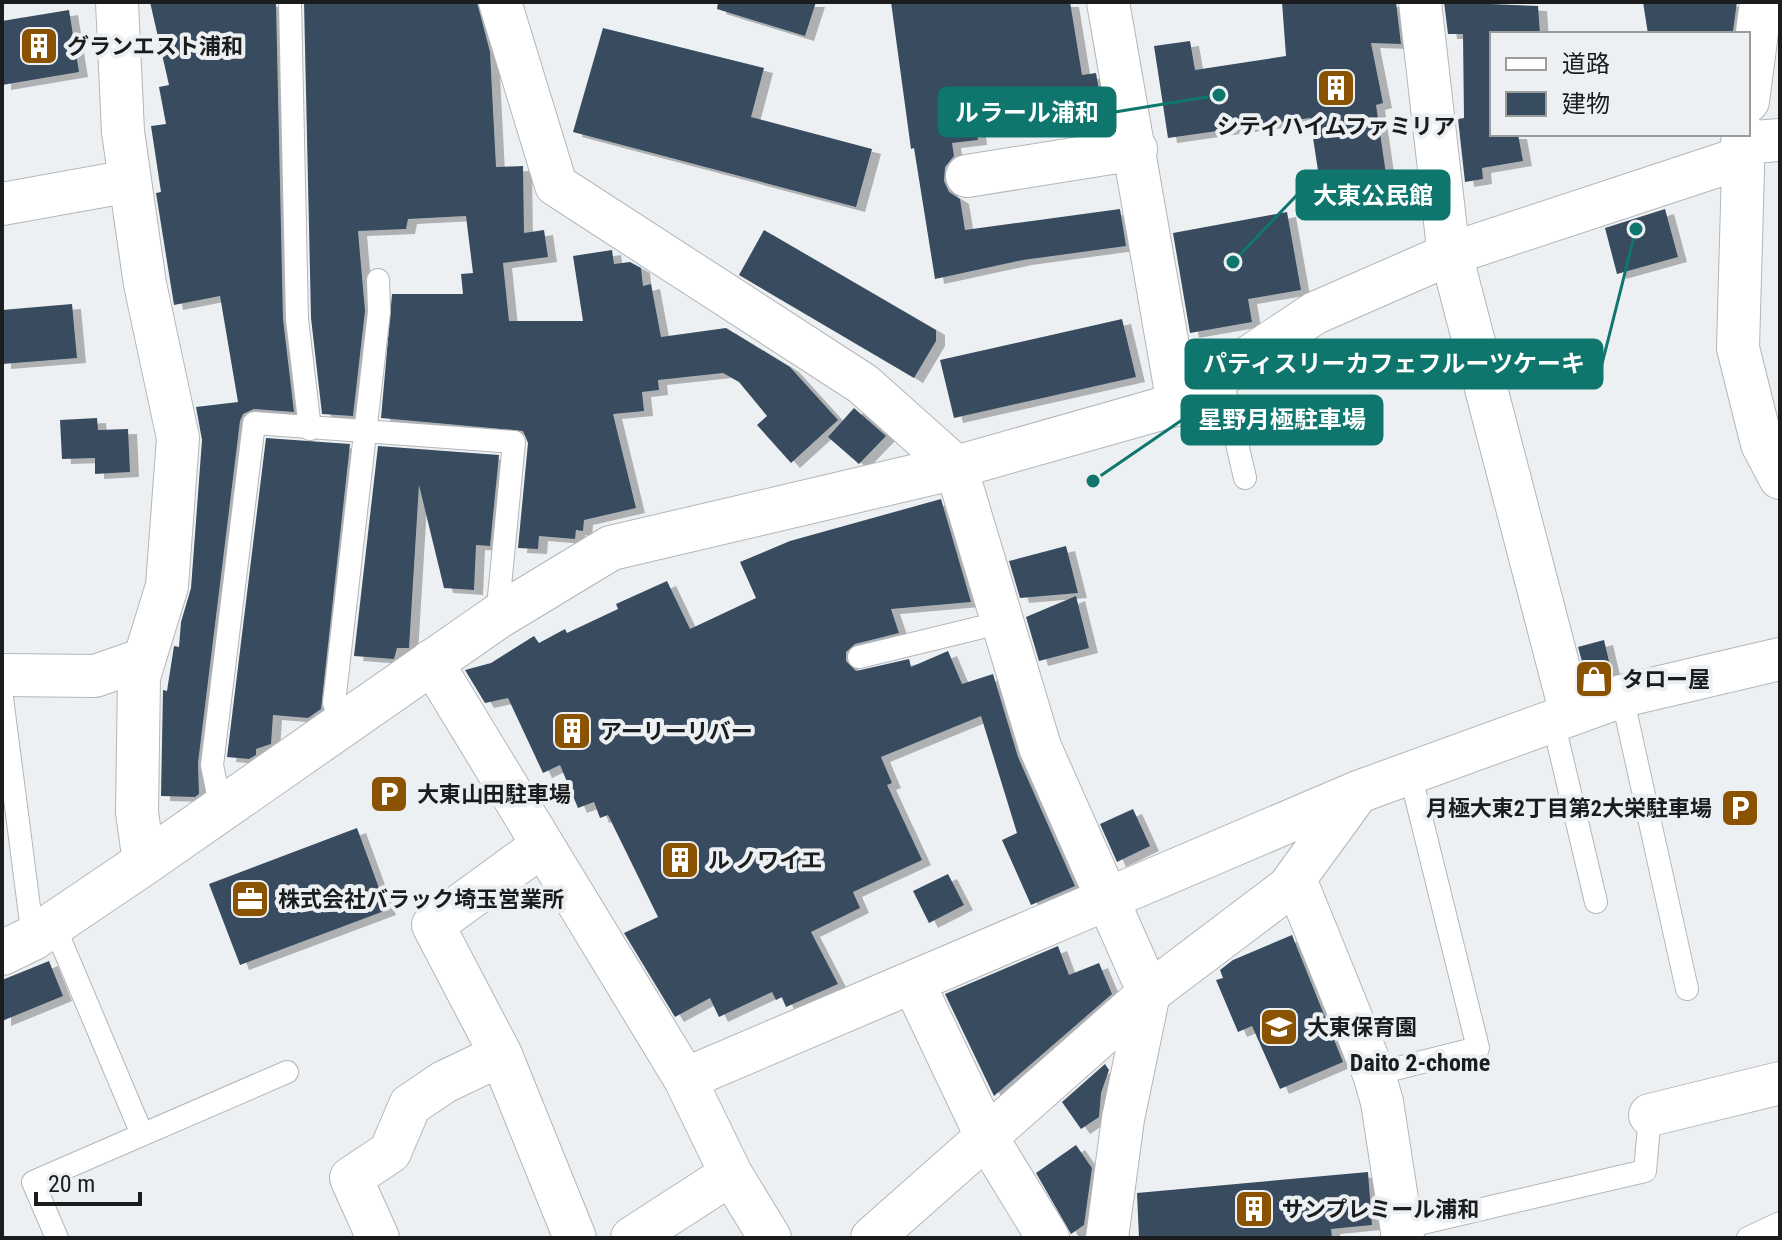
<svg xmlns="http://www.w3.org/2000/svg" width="1782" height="1240" font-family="'Roboto Condensed','Noto Sans JP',sans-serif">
<defs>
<filter id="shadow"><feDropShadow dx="9" dy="5" stdDeviation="0" flood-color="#0004"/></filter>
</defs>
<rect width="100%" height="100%" fill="#edf0f3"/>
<path fill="#384c5f" filter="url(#shadow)" d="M150,2H276L283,319L294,412L254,409L243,414L240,421L198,763L199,794L195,797L161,796L163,690L167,691L174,646L179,647L181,622L191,588L202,440L196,407L238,402L220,296L174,305L156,193L161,192L151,126L166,124L159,87L169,85Z
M304,2H477L490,52L496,167L523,166L524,233L544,230L548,257L503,263L509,321H583L573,256L612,250L614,264L630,262L641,268L643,286L651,284L661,337L726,328L790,367L838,420L791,463L757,425L767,416L739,382L723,373L658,380L659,390L642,392L644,411L613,414L636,508L584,520L583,531L576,530L575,539L539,536L538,549L518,548L528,443L523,431L381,418L392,294H463L461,274L473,273L466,216L408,219L406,229L358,231L365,311L353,416L322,414L311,318Z
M718,2H816L805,36L717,9Z
M891,2H1070L1082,75L1096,73L1102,107L976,124L978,140L952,143L954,156L945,167L944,181L949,192L960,199L965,230L1120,209L1126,246L1023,260L935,279L914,148L911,149Z
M1282,2H1396L1401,44L1371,43L1383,103L1376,105L1388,188L1322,197L1310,118L1168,138L1154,46L1190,41L1195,70L1286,56Z
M1444,2L1538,6L1540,34H1492V134H1518L1523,161L1482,168L1483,179L1465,182L1458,119L1464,118L1463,34H1448Z
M1643,2H1737L1733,31L1648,34Z
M69,10L79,72L2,85V21Z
M603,28L764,68L751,117L872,149L856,207L573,132Z
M1665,209L1678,257L1617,274L1605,228Z
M1287,212L1301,290L1248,299L1252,322L1190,333L1173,233Z
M764,230L936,330V341L914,378L739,275Z
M72,304L77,358L2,364V310Z
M1122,319L1136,377L954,418L940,360Z
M854,408L886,436L859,464L828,437Z
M97,418L98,430L128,429L130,472L95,474V458L62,459L60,420Z
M266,438L350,444L321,709L308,718L273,715L271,744L256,749V755L249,759L227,757Z
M378,446L499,455L490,546L476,545L474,590L444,588L419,485L409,648H397L394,659L354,656Z
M941,499L971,602L891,609L899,633L855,644L846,652V661L856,671L909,659L911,667L948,651L962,684L993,674L1018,757L1075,886L1031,905L1002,840L1017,833L981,716L881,757L892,783L887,785L922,860L853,892L860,908L811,932L838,984L786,1007L782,997L776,1000L772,992L719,1017L710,998L675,1017L624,933L658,917L608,815L600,818L594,802L578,808L560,765L543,773L508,698L485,703L465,670L491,663L534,636L539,643L565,629L567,633L618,609L616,604L667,581L690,629L756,598L740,562L790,541Z
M1066,546L1078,593L1020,598L1009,561Z
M1076,596L1089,648L1039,661L1026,617Z
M1604,640L1612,674L1588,683L1578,647Z
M1133,809L1150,846L1117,862L1100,824Z
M357,828L387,910L240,965L209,884Z
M948,874L964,905L929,923L913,891Z
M1292,935L1343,1062L1280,1089L1252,1026L1238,1032L1216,980L1223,978L1220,970L1233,960Z
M1058,946L1069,975L1099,963L1112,994L994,1096L945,994Z
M49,961L63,996L2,1021V980Z
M1105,1064L1109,1070L1101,1093L1099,1117L1081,1129L1062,1102Z
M1076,1145L1092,1168L1084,1225L1071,1234L1036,1173Z
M1368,1172L1372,1225L1331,1229L1332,1238H1139L1137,1193Z"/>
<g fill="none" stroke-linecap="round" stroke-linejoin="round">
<g stroke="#b3b6b8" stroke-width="24">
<path id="lane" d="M290,2L297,319L310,429
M1221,375L1245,478
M859,657L1003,622
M1622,696L1687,989
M2,698L33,938
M1553,721L1596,902
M343,725L334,703L379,312L378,280
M221,809L212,765L254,423L514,442L497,617
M53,923L142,1134
M1374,1074L1478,1048L1410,773
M1401,1228L1645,1171L1650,1115
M57,1238L33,1182L287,1072
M1748,1238L1780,1223"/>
</g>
<g stroke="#b3b6b8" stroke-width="44">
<path id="street" d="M117,2L123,132L145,284L178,438L167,586L139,677L137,812L144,863
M500,2L556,185L863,384L956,467L1040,747L1149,993L1123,1119L1107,1238
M1108,2L1178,404
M1420,2L1447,239L1571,714
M1748,101L1761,2
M1744,134L1738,348L1762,444L1780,478
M1742,143L1780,140
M967,176L1136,149
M2,204L130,181
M956,467L1178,404L1315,313L1450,254L1741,158
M431,661L685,1079L731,1174L770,1238
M2,675L95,676L144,659
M543,845L433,925L501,1055L575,1238
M1295,879L1374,1074L1382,1102L1403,1238
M913,982L987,1138L1048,1238
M685,1079L1358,792
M1650,1115L1780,1083
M378,1238L351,1178L390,1152L410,1105L444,1082L501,1055
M632,1238L731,1174
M872,1238L1149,993L1288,888L1358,792L1622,696L1780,659"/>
</g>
<g stroke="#b3b6b8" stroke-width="46">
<path id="secondary" d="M2,953L33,938L144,863L497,617L611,548L956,467"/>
</g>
<use href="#lane" stroke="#fff" stroke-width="22"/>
<use href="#street" stroke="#fff" stroke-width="42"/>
<use href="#secondary" stroke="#fff" stroke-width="44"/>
</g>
<defs>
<g id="building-square" transform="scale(2)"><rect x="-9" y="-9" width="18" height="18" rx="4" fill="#895301" stroke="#edf0f3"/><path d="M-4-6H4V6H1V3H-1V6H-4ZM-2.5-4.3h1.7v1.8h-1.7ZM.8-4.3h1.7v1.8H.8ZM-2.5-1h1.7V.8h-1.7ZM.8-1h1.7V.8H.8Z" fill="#fff"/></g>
<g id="shop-square" transform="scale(2)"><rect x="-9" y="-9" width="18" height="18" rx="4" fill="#895301" stroke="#edf0f3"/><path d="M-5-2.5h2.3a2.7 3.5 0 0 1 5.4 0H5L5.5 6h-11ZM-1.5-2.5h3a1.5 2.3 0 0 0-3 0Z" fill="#fff"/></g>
<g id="parking-square" transform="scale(2)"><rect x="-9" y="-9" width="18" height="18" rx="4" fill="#895301" stroke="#edf0f3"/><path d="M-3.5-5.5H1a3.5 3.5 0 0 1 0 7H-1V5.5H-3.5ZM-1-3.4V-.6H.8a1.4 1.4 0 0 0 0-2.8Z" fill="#fff"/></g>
<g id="office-square" transform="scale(2)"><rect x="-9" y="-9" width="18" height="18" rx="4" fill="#895301" stroke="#edf0f3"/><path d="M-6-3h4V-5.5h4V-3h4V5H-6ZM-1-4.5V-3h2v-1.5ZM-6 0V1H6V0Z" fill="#fff"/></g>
<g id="school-square" transform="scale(2)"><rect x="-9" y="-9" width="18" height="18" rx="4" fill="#895301" stroke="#edf0f3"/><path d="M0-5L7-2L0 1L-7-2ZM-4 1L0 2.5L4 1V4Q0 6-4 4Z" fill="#fff"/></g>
</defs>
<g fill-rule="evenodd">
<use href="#building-square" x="39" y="46"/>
<use href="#building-square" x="1336" y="88"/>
<use href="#shop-square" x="1594" y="679"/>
<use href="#building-square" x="572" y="731"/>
<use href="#parking-square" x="389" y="794"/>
<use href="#parking-square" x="1740" y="808"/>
<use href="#building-square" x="680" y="860"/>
<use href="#office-square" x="250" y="899"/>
<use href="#school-square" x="1279" y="1027"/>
<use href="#building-square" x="1254" y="1209"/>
</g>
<g text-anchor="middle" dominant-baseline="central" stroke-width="8" stroke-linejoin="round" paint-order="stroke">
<g font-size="22" font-weight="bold" fill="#1b1c1d" stroke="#edf0f3" text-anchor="start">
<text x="67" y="46">グランエスト浦和</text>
<text x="1336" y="126" text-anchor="middle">シティハイムファミリア</text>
<text x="1622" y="679">タロー屋</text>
<text x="600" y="731">アーリーリバー</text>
<text x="417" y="794">大東山田駐車場</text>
<text x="1712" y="808" text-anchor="end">月極大東2丁目第2大栄駐車場</text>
<text x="708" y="860">ル ノワイエ</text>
<text x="278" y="899">株式会社バラック埼玉営業所</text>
<text x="1307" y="1027">大東保育園</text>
<text x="1282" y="1209">サンプレミール浦和</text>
</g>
<g font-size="24" font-weight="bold" fill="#1b1c1d" stroke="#edf0f3">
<text x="1420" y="1063">Daito 2-chome</text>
</g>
</g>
<path fill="none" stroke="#0f766e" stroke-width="3" d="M1219 95L1115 112M1233 262L1297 195M1636 229L1602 364M1093 481L1182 420"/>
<g fill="#0f766e" stroke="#edf0f3" stroke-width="3">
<circle cx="1219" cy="95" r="8"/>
<circle cx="1233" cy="262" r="8"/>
<circle cx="1636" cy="229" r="8"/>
<circle cx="1093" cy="481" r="8"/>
</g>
<g fill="#0f766e" stroke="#0f766e" stroke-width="3">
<rect x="939" y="88" width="176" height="48" rx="8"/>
<rect x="1297" y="171" width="152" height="48" rx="8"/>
<rect x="1186" y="340" width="416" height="48" rx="8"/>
<rect x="1182" y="396" width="200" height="48" rx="8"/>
</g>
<g font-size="24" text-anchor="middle" font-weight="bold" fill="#fff">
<text x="1027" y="121">ルラール浦和</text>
<text x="1373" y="204">大東公民館</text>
<text x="1394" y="372">パティスリーカフェフルーツケーキ</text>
<text x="1282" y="428">星野月極駐車場</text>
</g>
<rect width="1782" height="1240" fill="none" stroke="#1b1c1d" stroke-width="8"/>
<rect x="1490" y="32" width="260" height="104" fill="#edf0f3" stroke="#999b9d" stroke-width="2"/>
<rect x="1506" y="58" width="40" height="12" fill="#ffffff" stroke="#999b9d" stroke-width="2"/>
<text x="1562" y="72" font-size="24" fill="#1b1c1d">道路</text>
<rect x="1506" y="92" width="40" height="24" fill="#384c5f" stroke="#999b9d" stroke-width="2"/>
<text x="1562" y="112" font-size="24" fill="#1b1c1d">建物</text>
<path d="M36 1192v12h104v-12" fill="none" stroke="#1b1c1d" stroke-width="4"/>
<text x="48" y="1192" font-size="24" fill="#1b1c1d" stroke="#edf0f3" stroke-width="6" paint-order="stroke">20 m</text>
</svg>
